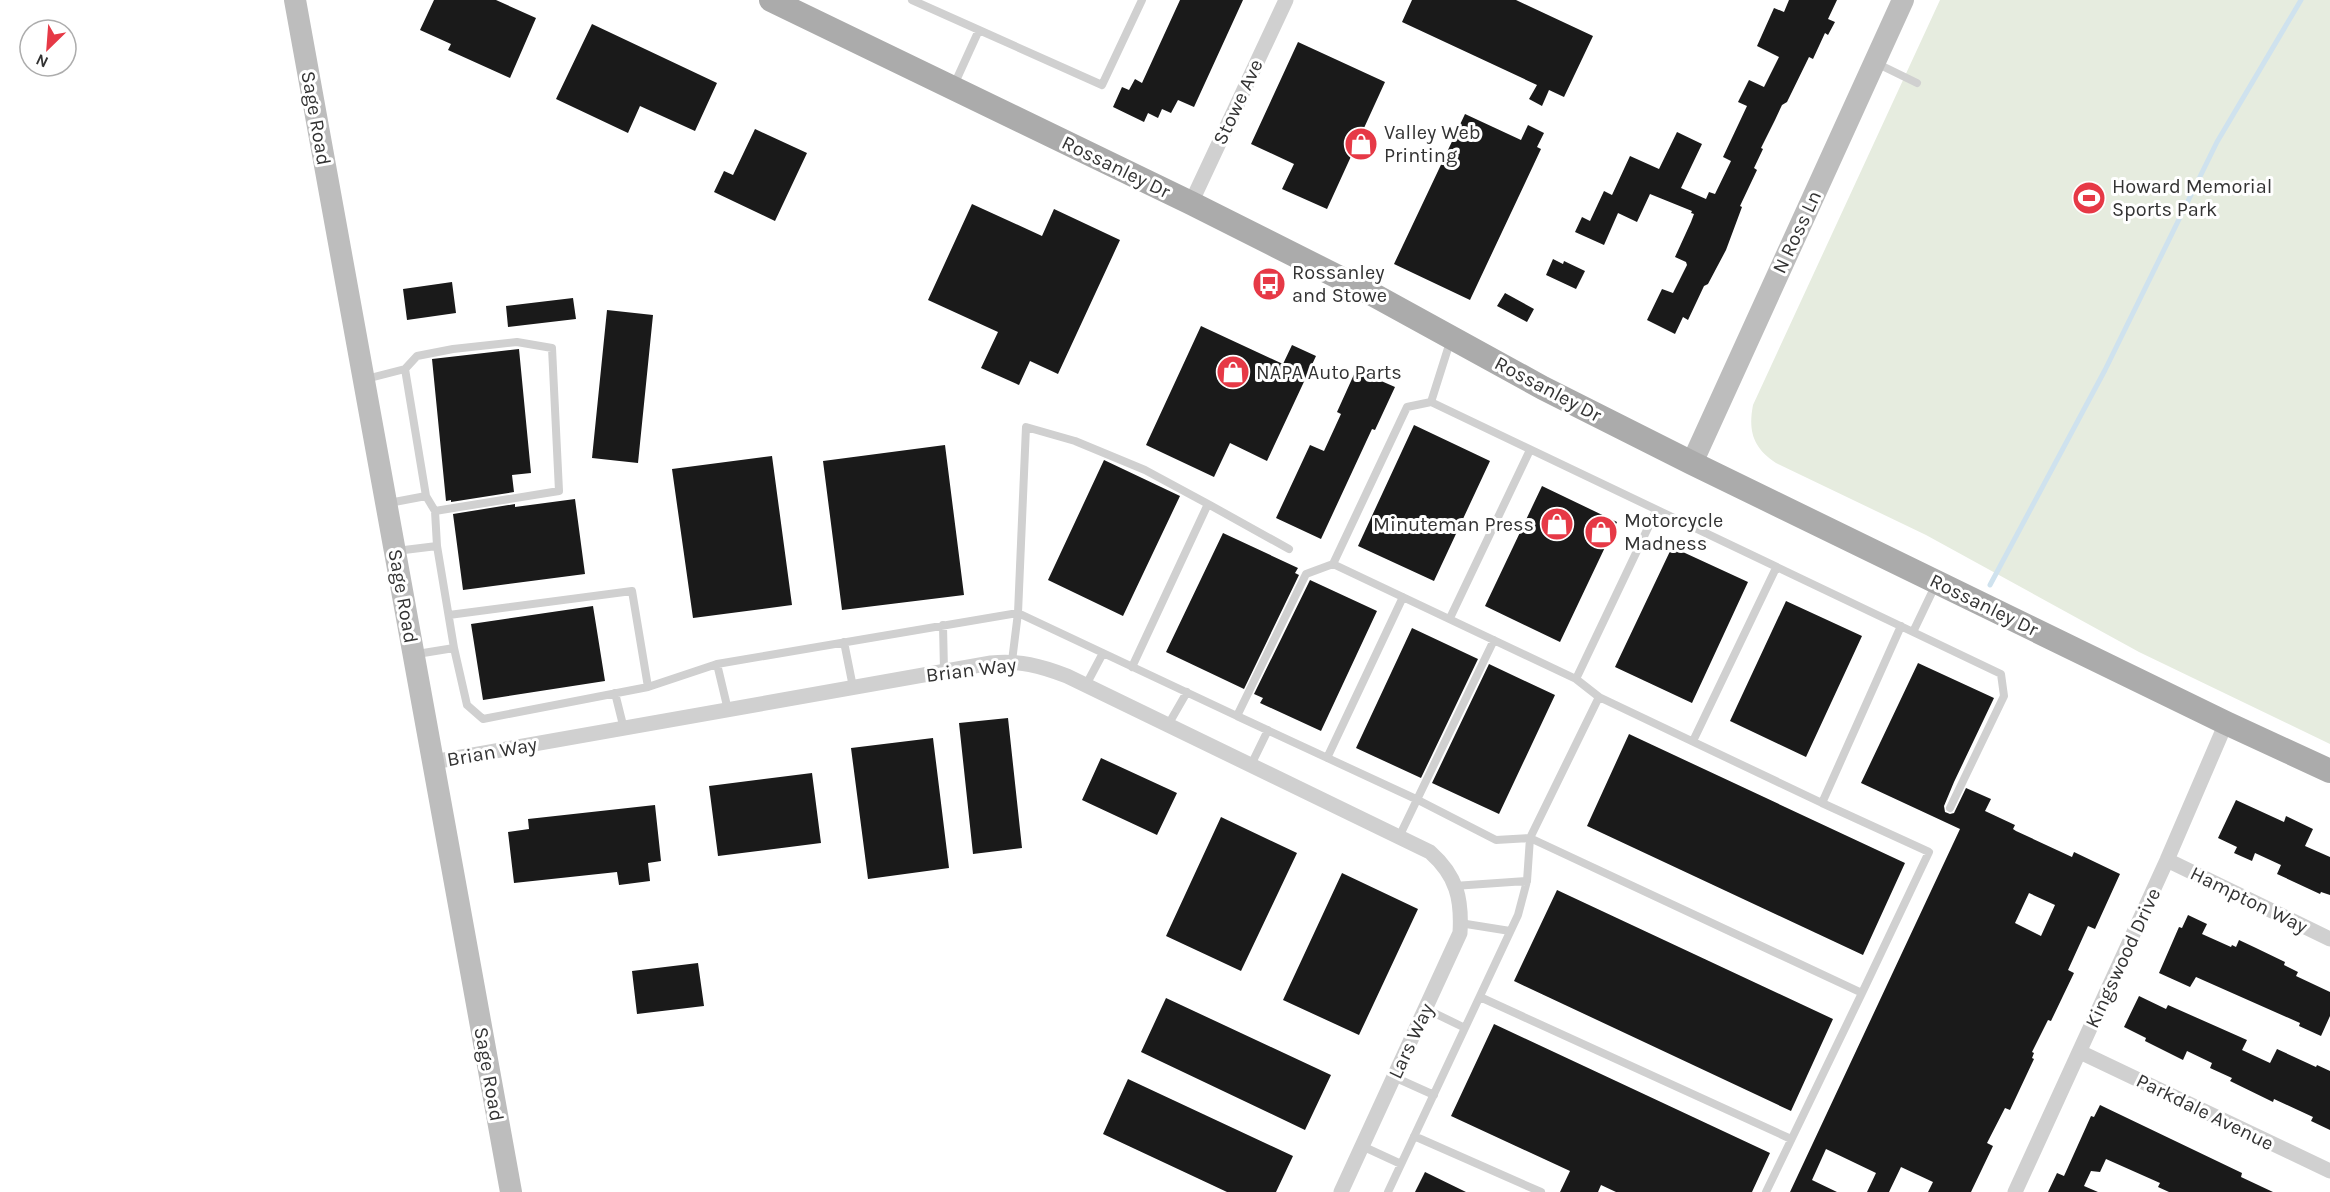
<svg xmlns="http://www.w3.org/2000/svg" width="2330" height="1192" font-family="Karla,sans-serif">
<rect width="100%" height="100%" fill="#fff"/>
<path fill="#e6ecdf" d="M1940,0H2330V744L2139,652L1926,535L1776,463C1753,448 1748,431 1753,405Z"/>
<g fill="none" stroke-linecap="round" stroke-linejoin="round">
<path stroke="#cfe2ee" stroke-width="5" d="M1990,585L2105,370L2217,142L2301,0"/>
</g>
<path fill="#1a1a1a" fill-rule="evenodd" d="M434,0H496L536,18L510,78L448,50L451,44L420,30Z
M1180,0H1243L1194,107L1178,100L1171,113L1162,109L1158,118L1148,113L1144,122L1113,107L1122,87L1129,90L1135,79L1142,83Z
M1412,0H1516L1593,36L1564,97L1549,90L1542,106L1529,99L1537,85L1402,22Z
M1789,0H1837L1828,19L1835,22L1828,35L1825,33L1813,59L1809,57L1787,102L1782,105L1775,120L1761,148L1763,149L1754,168L1757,170L1740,206L1742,207L1726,250L1708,284L1704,286L1688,320L1683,317L1675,334L1647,320L1662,289L1673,293L1687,265L1686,262L1675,257L1691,222L1694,214L1691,213L1692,211L1650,194L1637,222L1618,213L1604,245L1575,232L1582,217L1590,221L1604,191L1612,195L1630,156L1659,169L1677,132L1702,144L1681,188L1706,199L1709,192L1715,194L1731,161L1723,157L1747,106L1738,102L1749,80L1764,87L1779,57L1757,46L1774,8L1784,12Z
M592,24L717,83L695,131L640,106L628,133L556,99Z
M1298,42L1385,82L1327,209L1282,189L1294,164L1251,144Z
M1465,114L1521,140L1528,125L1544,133L1537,147L1541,149L1470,300L1394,264Z
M755,129L807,153L775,221L714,192L724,171L733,175Z
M972,204L1042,236L1054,209L1120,240L1058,374L1030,361L1019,385L981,368L998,332L928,300Z
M1553,259L1563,264L1564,261L1585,271L1576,289L1546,275Z
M452,282L456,313L407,320L403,289Z
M1505,293L1534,309L1527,322L1497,306Z
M573,298L576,319L508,327L506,306Z
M607,310L653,315L638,463L592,458Z
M1201,326L1283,364L1292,345L1316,356L1267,461L1230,443L1214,477L1146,445Z
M519,349L531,473L512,475L514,492L451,502V500L446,501L432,359Z
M1356,370L1395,387L1375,430L1372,429L1321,539L1276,518L1310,445L1324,451L1341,414L1337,412Z
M1414,425L1490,461L1434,581L1358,546Z
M945,445L964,595L842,610L823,461Z
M772,456L792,605L693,618L672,469Z
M1104,460L1180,496L1123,616L1048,580Z
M1542,486L1617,522L1560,642L1485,606Z
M575,499L585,574L463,590L453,514L515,504V507Z
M1223,533L1298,568L1295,573L1299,575L1244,689L1166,652Z
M1672,547L1748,582L1692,703L1615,667Z
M1310,580L1377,611L1321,731L1260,703L1263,698L1254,694Z
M1786,601L1862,636L1806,757L1730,721Z
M593,606L605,681L483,700L471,624Z
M1412,628L1478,659L1421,778L1356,748Z
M1918,663L1994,698L1954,782L1944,806L1945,812L1950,814L1954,813L1966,788L1991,799L1985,811L2015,825L2013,829L2016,831L2072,857L2074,852L2120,874L2095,929L2088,926L2068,970L2074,973L2051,1021L2048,1020L2032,1052L2034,1053L2032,1058L2034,1059L2010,1110L2005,1108L1987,1143L1993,1146L1971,1192H1928L1933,1182L1901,1167L1889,1192H1867L1876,1173L1826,1149L1812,1180L1837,1192H1790L1960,829L1861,783ZM2029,893L2055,905L2041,936L2015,923Z
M1489,664L1555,695L1499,814L1432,783Z
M1008,718L1022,848L973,854L959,723Z
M1629,734L1905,863L1863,955L1587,826Z
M933,738L949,868L868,879L851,748Z
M1101,758L1177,793L1157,835L1082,800Z
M812,773L821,843L718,856L709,786Z
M2236,800L2284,822L2286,816L2313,829L2305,846L2330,857V895L2321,892L2320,894L2277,874L2281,865L2255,853L2252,861L2234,853L2237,847L2218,838Z
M655,805L661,861L648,863L650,881L619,885L617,872L514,883L508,832L529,829L528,819Z
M1221,817L1297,853L1241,971L1166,936Z
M1342,873L1418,909L1359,1035L1283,1000Z
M1557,890L1833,1019L1791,1111L1514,981Z
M2188,915L2207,924L2202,934L2231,947L2232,945L2236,947L2239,940L2256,948L2285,962L2284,965L2298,972L2296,976L2330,992V1016L2321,1036L2299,1026L2300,1023L2196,977L2190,987L2159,973L2179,927L2182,928Z
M698,963L704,1006L637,1014L632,971Z
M2139,996L2166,1009L2168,1005L2247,1040L2242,1050L2270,1063L2277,1049L2316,1067L2317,1065L2330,1071V1130L2311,1121L2313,1117L2274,1099L2273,1102L2230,1081L2232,1078L2210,1068L2212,1063L2187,1051L2183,1060L2145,1041L2146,1038L2124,1027Z
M1166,998L1331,1075L1305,1130L1141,1052Z
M1494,1024L1770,1153L1752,1192H1616L1601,1185L1598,1192H1560L1570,1171L1451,1116Z
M1128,1079L1293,1156L1276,1192H1227L1103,1134Z
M2100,1105L2242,1173L2241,1177L2273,1192H2169L2158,1187L2160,1183L2106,1159L2100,1172L2091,1171L2084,1186L2098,1192H2048L2057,1173L2064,1176L2091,1116L2094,1117Z
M1425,1172L1466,1192H1415Z"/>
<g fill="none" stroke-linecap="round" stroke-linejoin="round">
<path stroke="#d0d0d0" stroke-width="8" d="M912,0L979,30
M1876,63L1917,83
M954,85L979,30L1102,85L1142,0
M1450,342L1431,402L1913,632L1935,586
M405,369L417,356L453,349L517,342L552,348L559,491L435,511
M366,379L405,369L426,496L435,511L437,546L454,648L467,705L483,719L648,687L717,664L1018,613L1012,661
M1431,402L1407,407L1333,564L1576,679L1599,697
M389,503L426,496
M1208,504L1289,549
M396,551L437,546
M1333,564L1306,574L1237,716L1418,800L1496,840L1530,838L1527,881L1518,915L1388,1192
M449,615L632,591L648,687
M1450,618L1530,450
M943,625L944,671
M1913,632L2001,674L2004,696L1950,808
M844,642L853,687
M417,654L454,648
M717,664L728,710
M1132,667L1208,504L1145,470L1075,441L1026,427L1018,613L1237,716
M1576,679L1656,511
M1086,685L1103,653
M615,693L624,729
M1168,725L1187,692
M1693,741L1776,568
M1327,758L1403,597
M1251,765L1268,730
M1822,803L1599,697L1530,838L1862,993L1929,852L1822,803L1901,626
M1399,837L1494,640
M1454,886L1527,881
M1460,923L1510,931
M1480,997L1791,1139
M1426,1009L1465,1028
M1394,1077L1434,1095
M1414,1136L1541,1192
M1362,1146L1401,1164
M1766,1192L1862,993"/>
<path stroke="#d0d0d0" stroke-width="15" d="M1191,203L1286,0
M433,762L991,663C1019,660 1041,666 1067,676L1430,852C1457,876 1462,899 1460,933L1341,1192
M2167,860L2330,939
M2080,1052L2330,1171
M2015,1192L2167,860L2226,723"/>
<path stroke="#bdbdbd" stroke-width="22" d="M295,0L511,1192
M1692,463L1903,0"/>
<path stroke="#ababab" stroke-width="24" d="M771,0L1191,203L1372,294L1543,388L1692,463L2226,723L2330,771"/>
</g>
<defs>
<g id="shop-disc" transform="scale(1.725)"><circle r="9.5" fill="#e63946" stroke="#fff"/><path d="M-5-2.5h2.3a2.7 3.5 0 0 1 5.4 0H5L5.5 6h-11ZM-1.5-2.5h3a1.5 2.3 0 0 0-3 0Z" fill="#fff"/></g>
<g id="stadium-disc" transform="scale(1.725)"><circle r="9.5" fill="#e63946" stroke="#fff"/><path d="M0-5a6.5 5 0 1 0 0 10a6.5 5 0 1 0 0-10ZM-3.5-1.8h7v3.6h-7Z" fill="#fff"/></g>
<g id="bus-disc" transform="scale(1.725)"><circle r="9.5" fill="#e63946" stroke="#fff"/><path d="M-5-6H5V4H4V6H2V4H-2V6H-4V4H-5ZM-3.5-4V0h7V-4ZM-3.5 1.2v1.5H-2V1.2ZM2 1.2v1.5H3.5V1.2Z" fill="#fff"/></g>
</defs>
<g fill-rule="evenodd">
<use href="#shop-disc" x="1361" y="144"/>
<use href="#stadium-disc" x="2089" y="198"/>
<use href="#bus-disc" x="1269" y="284"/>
<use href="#shop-disc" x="1233" y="372"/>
<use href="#shop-disc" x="1557" y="524"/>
<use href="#shop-disc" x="1601" y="532"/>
</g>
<g text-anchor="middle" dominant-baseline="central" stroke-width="6" stroke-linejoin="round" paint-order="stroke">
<g font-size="20" fill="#333" stroke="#fff">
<text transform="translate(1238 102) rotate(-65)">Stowe Ave</text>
<text transform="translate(316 118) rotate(80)">Sage Road</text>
<text transform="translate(1116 167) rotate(26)">Rossanley Dr</text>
<text transform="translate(1797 232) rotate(-65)">N Ross Ln</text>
<text transform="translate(1548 389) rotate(28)">Rossanley Dr</text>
<text transform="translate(403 596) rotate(80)">Sage Road</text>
<text transform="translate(1984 605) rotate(26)">Rossanley Dr</text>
<text transform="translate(971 670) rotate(-7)">Brian Way</text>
<text transform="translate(492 752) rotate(-10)">Brian Way</text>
<text transform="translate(2249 900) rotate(26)">Hampton Way</text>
<text transform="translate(2123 958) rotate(-65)">Kingswood Drive</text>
<text transform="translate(1411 1041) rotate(-65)">Lars Way</text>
<text transform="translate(489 1074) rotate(80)">Sage Road</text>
<text transform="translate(2205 1112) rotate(26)">Parkdale Avenue</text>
</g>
<g font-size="20" fill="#333" stroke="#fff" text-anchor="start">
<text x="1384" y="132">Valley Web<tspan x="1384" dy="23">Printing</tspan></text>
<text x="2112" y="186">Howard Memorial<tspan x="2112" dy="23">Sports Park</tspan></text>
<text x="1292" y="272">Rossanley<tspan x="1292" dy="23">and Stowe</tspan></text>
<text x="1256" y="372">NAPA Auto Parts</text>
<text x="1624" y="520">Motorcycle<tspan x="1624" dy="23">Madness</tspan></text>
<text x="1534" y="524" text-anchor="end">Minuteman Press</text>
</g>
</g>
<g transform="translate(48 48) rotate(205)"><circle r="28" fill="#ffffff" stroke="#adadad" stroke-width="1.5"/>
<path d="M0-4.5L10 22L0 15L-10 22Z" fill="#e63946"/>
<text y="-9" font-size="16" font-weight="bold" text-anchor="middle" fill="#333333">N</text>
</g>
</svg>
